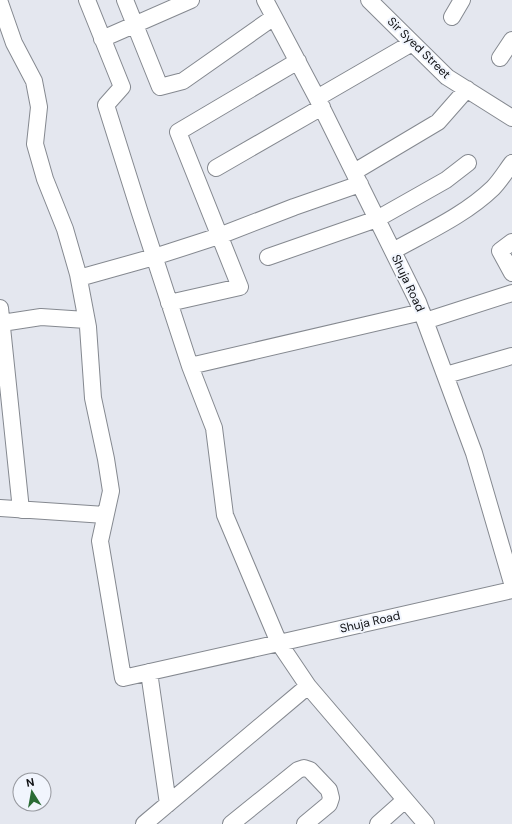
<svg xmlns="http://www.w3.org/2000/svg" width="512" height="824" font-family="'DM Sans',sans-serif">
<rect width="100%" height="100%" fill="#e4e7ef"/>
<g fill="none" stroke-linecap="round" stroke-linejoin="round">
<g stroke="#858990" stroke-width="18">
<path id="minor" d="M125,0L160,87L183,81L274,17
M265,0L317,98L418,302L474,453L512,583
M369,0L447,77L512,118
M0,3L14,43L34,81L39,107L35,144L45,179L65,229L78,274L88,327L93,398L106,459L111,491L100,541L123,678L279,643L225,515L214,428L190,366L140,213L106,105L122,87L87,0
M452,17L462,0
M102,39L191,0
M500,58L512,40
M317,98L412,43
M216,168L322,107
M354,172L438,122L467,89
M512,242L500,251L512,273
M393,251C427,232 465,215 493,188C500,181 506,171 512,163
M268,257L377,219L446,180L468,163
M79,278L154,257L219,236L294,207L360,184
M169,303L240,287L178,132L298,61
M0,308L21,510
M425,321L512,293
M2,323L41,317L86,320
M190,366L422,312
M446,375L512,356
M0,508L105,515
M149,672L168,804
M308,686L279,643L512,590
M144,824L308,686L426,824
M231,824L298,770L304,768L310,770L329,790L331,798L329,804L305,824
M378,824L405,800"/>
</g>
<use href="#minor" stroke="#fff" stroke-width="16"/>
</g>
<g text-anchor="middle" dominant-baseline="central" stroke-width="4" stroke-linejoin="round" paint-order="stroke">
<g font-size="12" fill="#0f1013" stroke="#f1f5fd">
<text transform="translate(419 48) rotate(44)">Sir Syed Street</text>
<text transform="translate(408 283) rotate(65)">Shuja Road</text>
<text transform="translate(370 622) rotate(-13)">Shuja Road</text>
</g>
</g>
<g transform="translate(32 792) rotate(349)"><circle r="19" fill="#f1f5fd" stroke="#97999f"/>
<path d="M0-3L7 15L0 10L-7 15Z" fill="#2a6b35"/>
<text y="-6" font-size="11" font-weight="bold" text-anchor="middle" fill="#0f1013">N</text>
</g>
</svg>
